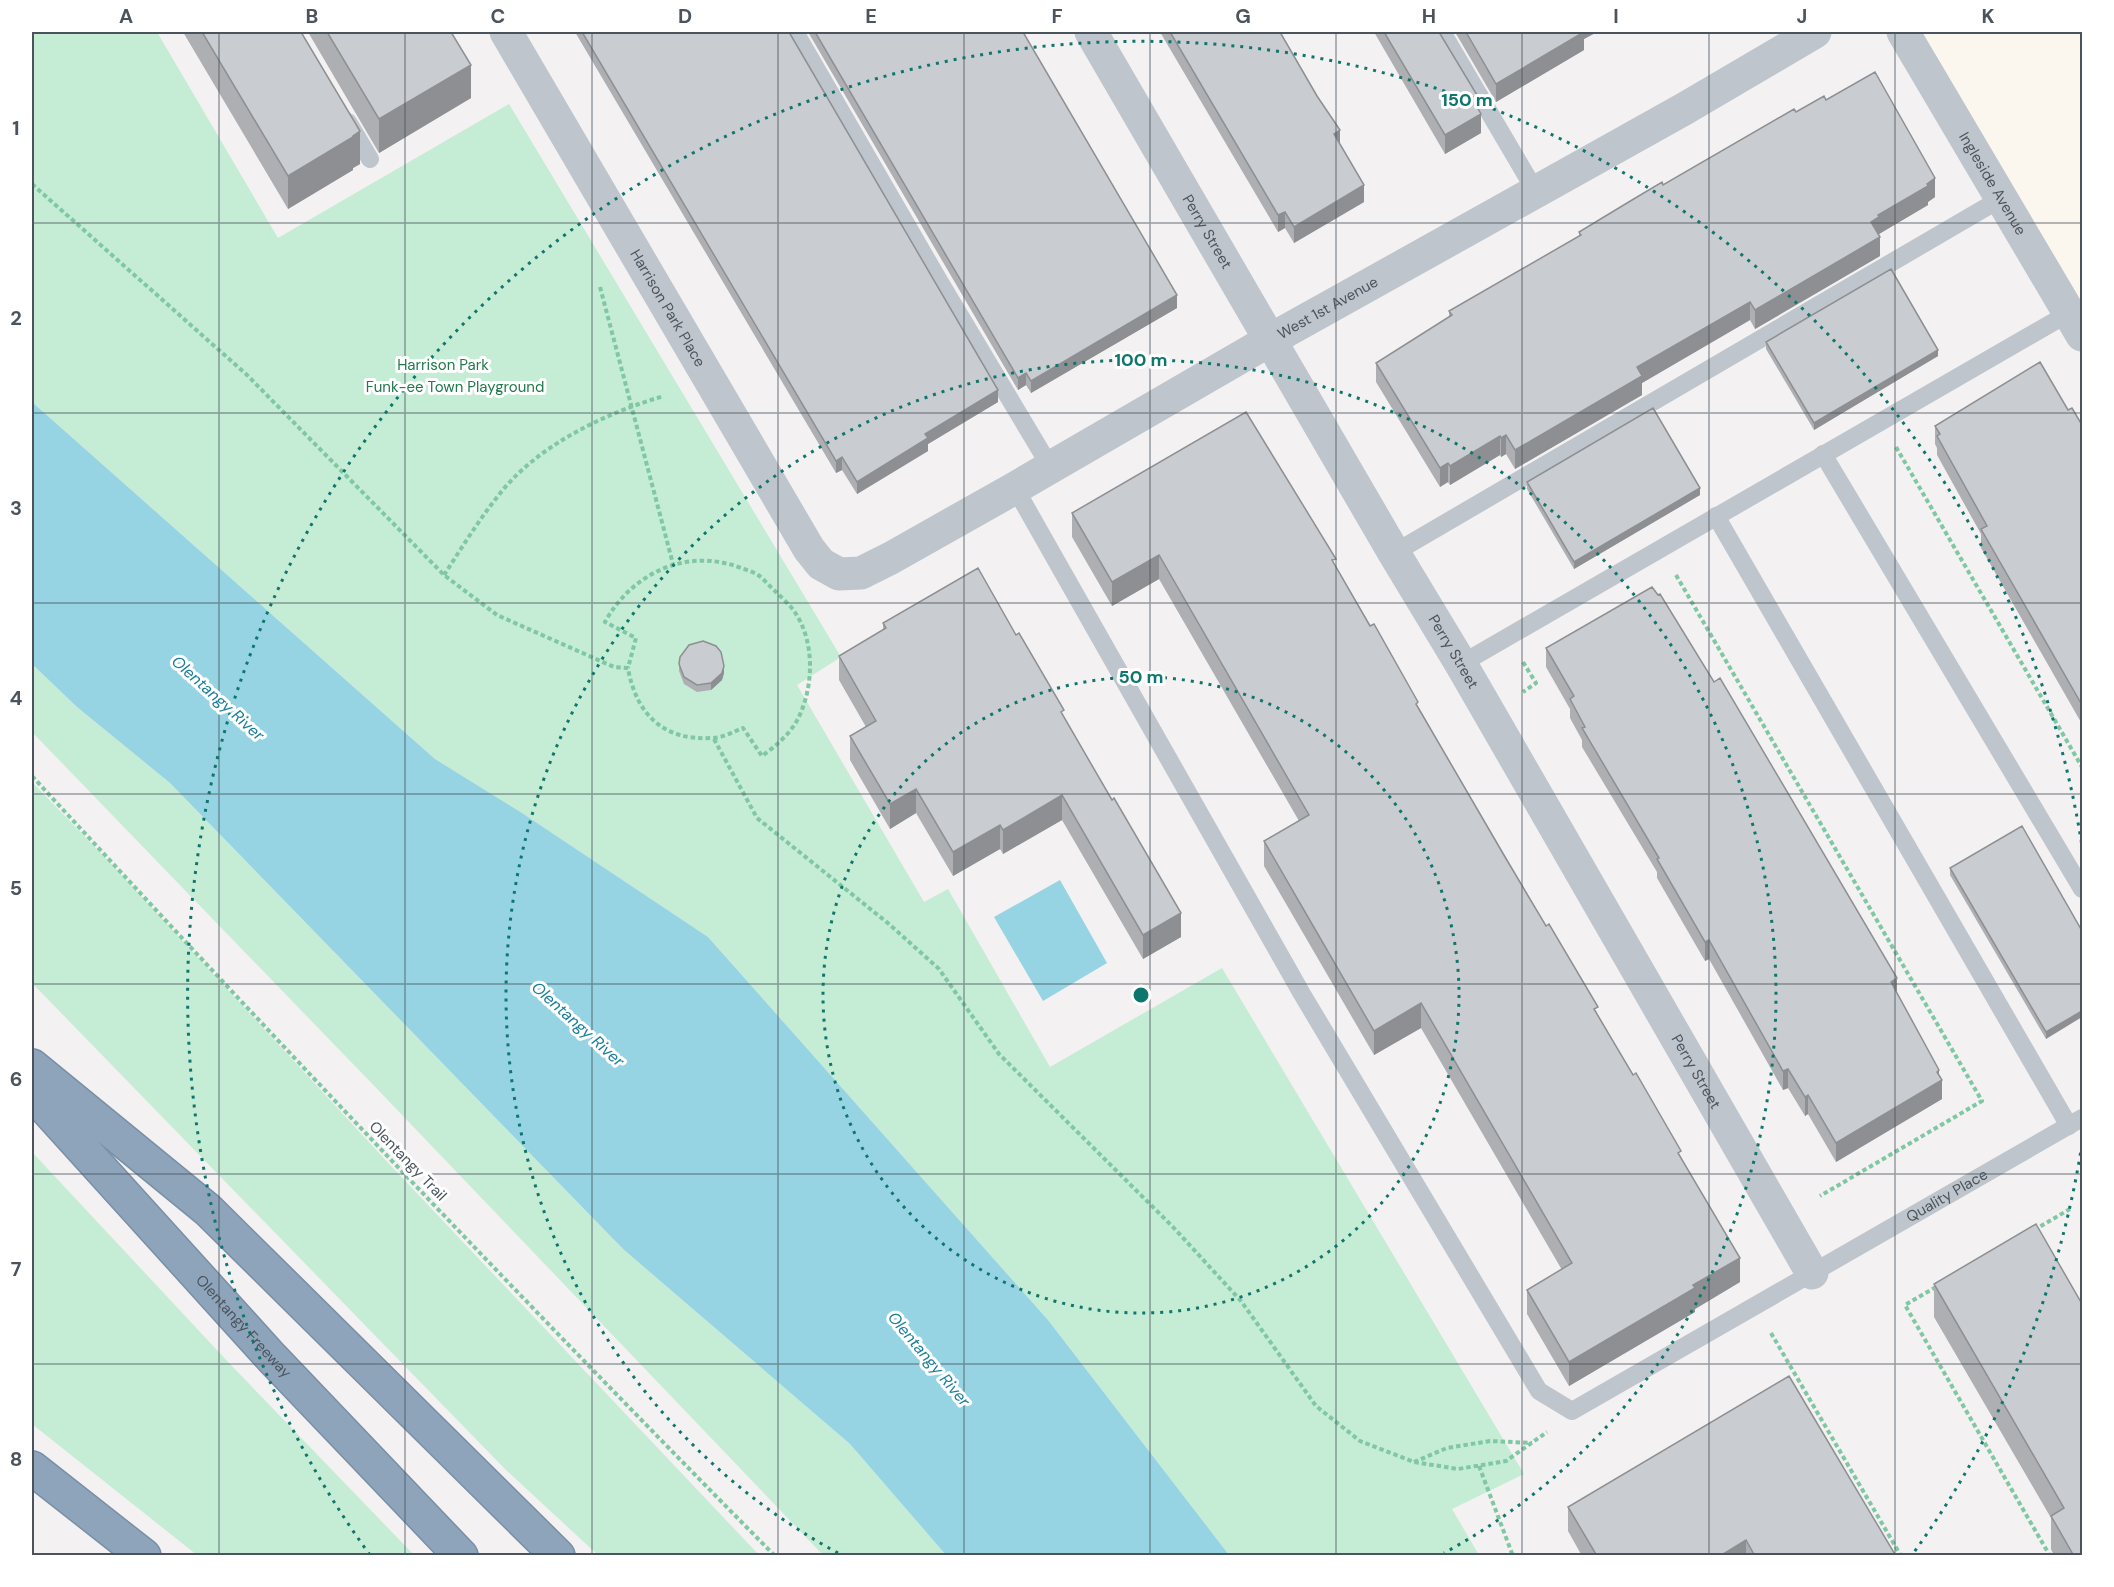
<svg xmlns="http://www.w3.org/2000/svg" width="2114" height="1587" font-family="'DM Sans',sans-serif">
<rect width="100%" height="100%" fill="#f3f1f1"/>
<path fill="#fbf7ee" d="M1919,32H2082V314Z"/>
<path fill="#c5ecd4" d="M32,32H157L278,238L509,104L841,657L797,685L924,902L948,889L1050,1067L1222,968L1524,1474L1452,1509L1479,1555H1229L1048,1320L708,937L522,813L435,759L32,402Z
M32,664L77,707L170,783L623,1249L850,1444L946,1555H823L383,1095L32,732Z
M32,782L116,869L392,1167L759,1555H598L506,1470L32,983Z
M32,1152L229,1363L414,1555H197L32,1424Z"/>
<path fill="#96d4e4" d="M32,402L435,759L522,813L708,937L1048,1320L1229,1555H946L850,1444L623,1249L170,783L77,707L32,664Z
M1060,880L1107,963L1043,1001L994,917Z"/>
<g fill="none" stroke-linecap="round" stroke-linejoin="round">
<g stroke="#798fa6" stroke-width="36">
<g id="motorway">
<path d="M32,1066L208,1210L558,1556"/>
<path id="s5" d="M32,1093L272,1358L461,1556"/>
<path d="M32,1468L144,1556"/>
</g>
</g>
<path stroke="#80c7a4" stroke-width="4" stroke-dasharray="4.5 3" stroke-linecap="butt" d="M32,184L247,375L444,575L497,615L614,667L628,668C636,714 663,741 712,738C722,738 733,732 743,728L762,756C777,745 794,731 801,712C814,681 814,639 794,611C789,604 781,597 775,591C769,586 764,579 758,575C754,572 747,570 741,568C687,547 632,573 605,622L636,638L628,668
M600,287L673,564
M1896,447L2082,767
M444,575C461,549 478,521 498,496C536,446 605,413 664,396
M1676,575L1982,1101L1820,1196
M1523,662L1536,683L1523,692
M714,739L757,818L889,924L939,969L999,1054L1173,1227L1241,1301L1316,1406L1360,1441L1414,1462L1458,1469L1506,1461L1547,1432
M32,776C275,1040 522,1300 775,1556
M2034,1230L2070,1209
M1936,1287L1905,1305L2050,1556
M1771,1333L1901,1556
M1414,1462L1447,1448L1490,1441L1532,1443
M1479,1466L1513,1556"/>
<g stroke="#bec5cc" stroke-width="18">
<path d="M795,32L938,279L1051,468"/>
<path d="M1442,32L1536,192"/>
<path d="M348,122L370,159"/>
<path d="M1823,454L2082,889"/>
<path id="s1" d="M1015,488L1302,994L1539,1391L1572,1411L2082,1118"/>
<path d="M1716,516L2069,1126"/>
<path d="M1394,553L2002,198"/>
<path d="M1461,664L2069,313"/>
</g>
<g stroke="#bec5cc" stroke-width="33">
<path id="s2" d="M506,32L809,549L821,564L839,574L861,573L891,558L1015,488L1270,340L1684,109L1815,32"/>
<path id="s3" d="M1091,32L1394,553L1461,664L1812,1273"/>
<path id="s4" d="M1903,32L2082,335"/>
</g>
<use href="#motorway" stroke="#8ea4bb" stroke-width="33"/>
</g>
<path fill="#adafb3" d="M183,32H301L360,164L353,168V170L288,209Z
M308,32H451L471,98L379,153Z
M575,32H789L998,402L928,444V451L857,494L842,470L836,473Z
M808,32H1023L1177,308L1031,393L1026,385L1018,390Z
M1160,32H1280L1340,144L1364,202L1294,243L1285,228L1278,232Z
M1374,32H1439L1477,107L1481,133L1445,154Z
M1455,32H1597L1584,39V50L1496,102Z
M1826,100L1935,197L1928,202V205L1879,234L1880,256L1755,329L1750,320L1642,383V395L1515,469L1506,454L1501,457L1500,455L1450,485L1448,482L1440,487L1376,382V363L1449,317V311L1579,236V232L1796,112Z
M1766,342L1938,356L1814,430L1766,349Z
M2068,410L2082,425V724L1981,548V534L1937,455V448L1935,444V426Z
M1527,482L1700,495L1574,569L1527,489Z
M1072,513L1336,566L1681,1157L1740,1282L1695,1309V1312L1569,1386L1527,1314V1290L1562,1270L1421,1028L1374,1055L1264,866V841L1299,821L1159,579L1112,606L1072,537Z
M883,623L1064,717L1181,937L1143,959L1062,820L1003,854L1000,849L953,876L916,813L890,829L850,760V736L866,727L839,680V656L883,630Z
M1546,648L1897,994L1939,1076L1942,1099L1836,1162L1808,1114L1805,1116L1788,1088L1783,1090L1709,959L1705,961L1657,878V872L1582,747V740L1570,718V709L1546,667Z
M679,664L724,673L722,680L711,690L697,692L684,684L679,671Z
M1950,868L2082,931L2046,1039L1950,875Z
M1934,1284L2082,1304V1556H2054L2051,1549V1518L1934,1317Z
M1568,1507L1896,1556H1582L1568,1531Z"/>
<path fill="#8d8f92" d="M1579,32H1597L1584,39V50L1496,102V84Z
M471,65V98L379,153V119Z
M1477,95V114L1472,98Z
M1481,114V133L1445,154V135Z
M1340,130V147L1334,134Z
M360,131V164L353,168V170L288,209V176Z
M1935,178V197L1928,202V205L1879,234V236L1871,222L1878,215Z
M1364,185V202L1294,243V227Z
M1285,212V228L1278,232V215Z
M1880,237V256L1755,329V310Z
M1177,295V308L1031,393V381Z
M1750,302V320L1642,383V395L1515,469V450L1637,367Z
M1938,350V356L1814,430V423Z
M1026,373V385L1018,390V378Z
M998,390V402L928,444V451L857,494V482L925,434Z
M1506,435V454L1501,457V438Z
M1500,436V455L1450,485V466Z
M842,457V470L836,473V461Z
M1448,463V482L1440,487V468Z
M1700,488V495L1574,569V562Z
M1159,555V579L1112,606V582Z
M724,666V673L722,680L711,690V683Z
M916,789V813L890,829V804Z
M1062,795V820L1003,854V830Z
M1000,825V849L953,876V852Z
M1181,913V937L1143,959V935Z
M1709,940V959L1705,961V942Z
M1897,978V997L1891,982Z
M1421,1003V1028L1374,1055V1031Z
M2082,1011V1017L2046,1039V1032Z
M1788,1069V1088L1783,1090V1071Z
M1939,1070V1081L1942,1080V1099L1836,1162V1143Z
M1808,1095V1114L1805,1116V1097Z
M1740,1258V1282L1695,1309V1312L1569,1386V1362L1693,1285Z
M1746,1540V1556H1720Z"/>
<path fill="#c9ccd0" stroke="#8d8f92" stroke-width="1.5" d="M202,32H301L360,131L353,136V137L288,176Z
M327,32H451L471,65L379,119Z
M582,32H789L998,390L925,434L928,438L857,482L842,457L836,461Z
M815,32H1023L1177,295L1031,381L1026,373L1018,378Z
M1170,32H1280L1317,96L1340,130L1334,134L1364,185L1294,227L1285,212L1278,215Z
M1384,32H1439L1477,95L1472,98L1481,114L1445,135Z
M1466,32H1584L1496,84Z
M1875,72L1935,178L1927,184L1928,186L1878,215L1879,217L1871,222L1880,237L1755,310L1750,302L1637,367L1642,376L1515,450L1506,435L1501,438L1500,436L1450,466L1448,463L1440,468L1376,363L1452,315L1449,311L1581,235L1579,232L1632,200L1662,182L1663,185L1794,109L1796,112L1824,96L1826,100Z
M1891,269L1938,350L1814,423L1766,342Z
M2040,362L2068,410L2072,408L2082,425V705L1981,529L1987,526L1937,436L1940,434L1935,426Z
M1653,408L1700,488L1574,562L1527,482Z
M1246,412L1336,559L1332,560L1370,626L1374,624L1418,702L1416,704L1505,857L1546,926L1549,924L1598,1007L1594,1009L1633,1075L1636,1073L1681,1151L1678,1153L1740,1258L1693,1285L1695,1288L1569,1362L1527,1290L1572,1263L1421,1003L1374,1031L1312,924L1264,841L1309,815L1159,555L1112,582L1072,513Z
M978,568L1016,635L1019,633L1064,710L1061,712L1112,800L1114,798L1181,913L1143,935L1062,795L1003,830L1000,825L953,852L916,789L890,804L850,736L876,721L839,656L886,628L883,623Z
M1652,587L1658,595L1660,594L1714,682L1720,678L1897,978L1891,982L1939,1070L1937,1072L1942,1080L1836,1143L1808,1095L1805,1097L1788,1069L1783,1071L1709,940L1705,942L1657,859L1659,858L1582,728L1585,727L1570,699L1574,696L1546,648Z
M703,641L716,646L721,652L724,666L722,673L711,683L697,685L684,677L679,664L680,657L689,645Z
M2022,826L2082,931V1011L2046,1032L1950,868Z
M2036,1224L2082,1304V1556H2074L2051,1516L2064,1508L1934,1284Z
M1789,1376L1896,1556H1755L1746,1540L1720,1556H1597L1568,1507Z"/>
<path fill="none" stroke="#4b545d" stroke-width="1.5" stroke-opacity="0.55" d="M219,32V1556M405,32V1556M592,32V1556M778,32V1556M964,32V1556M1150,32V1556M1336,32V1556M1522,32V1556M1709,32V1556M1895,32V1556M32,223H2082M32,413H2082M32,603H2082M32,794H2082M32,984H2082M32,1174H2082M32,1364H2082"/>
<g fill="none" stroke="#0f766e" stroke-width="3" stroke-dasharray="3 6">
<circle cx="1141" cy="995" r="318"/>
<path d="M838 1553A635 635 0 1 1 1444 1553"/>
<path d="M2082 1144A953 953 0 0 1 1912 1555M370 1555A953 953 0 1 1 2082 846"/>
</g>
<g text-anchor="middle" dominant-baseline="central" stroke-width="6" stroke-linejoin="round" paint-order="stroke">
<g font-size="15" fill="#4b545d" stroke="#fff">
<text stroke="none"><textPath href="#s4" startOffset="176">Ingleside Avenue</textPath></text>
<text stroke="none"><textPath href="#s3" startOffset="231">Perry Street</textPath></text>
<text stroke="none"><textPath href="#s2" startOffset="1198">West 1st Avenue</textPath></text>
<text stroke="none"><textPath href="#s2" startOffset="320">Harrison Park Place</textPath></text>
<text stroke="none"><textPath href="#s3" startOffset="718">Perry Street</textPath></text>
<text stroke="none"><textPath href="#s3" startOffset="1203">Perry Street</textPath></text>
<text transform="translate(408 1161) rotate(46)">Olentangy Trail</text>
<text stroke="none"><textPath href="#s1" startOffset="1515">Quality Place</textPath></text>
<text stroke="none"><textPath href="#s5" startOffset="315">Olentangy Freeway</textPath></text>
</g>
<g font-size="15" fill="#21794d" stroke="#fff">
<text x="443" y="365">Harrison Park</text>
<text x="455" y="387">Funk-ee Town Playground</text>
</g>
<g font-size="16" font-style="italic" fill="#1a7e99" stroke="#fff">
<text transform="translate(218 698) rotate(42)">Olentangy River</text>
<text transform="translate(578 1024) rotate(42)">Olentangy River</text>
<text transform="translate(929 1359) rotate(50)">Olentangy River</text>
</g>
</g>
<circle cx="1141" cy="995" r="9" fill="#0f766e" stroke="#fff" stroke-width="3"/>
<g font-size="18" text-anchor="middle" font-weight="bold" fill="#0f766e" stroke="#fff" stroke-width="6" stroke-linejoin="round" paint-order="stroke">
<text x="1467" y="106">150 m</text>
<text x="1141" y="366">100 m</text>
<text x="1141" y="683">50 m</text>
</g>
<rect width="2114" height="1587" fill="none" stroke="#ffffff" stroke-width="66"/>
<rect x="33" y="33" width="2048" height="1521" fill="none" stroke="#4b545d" stroke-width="2"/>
<g font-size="20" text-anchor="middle" font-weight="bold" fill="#4b545d">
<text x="126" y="23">A</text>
<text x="312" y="23">B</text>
<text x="498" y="23">C</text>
<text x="685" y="23">D</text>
<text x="871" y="23">E</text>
<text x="1057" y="23">F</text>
<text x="1243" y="23">G</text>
<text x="1429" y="23">H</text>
<text x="1616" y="23">I</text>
<text x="1802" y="23">J</text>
<text x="1988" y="23">K</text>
<text x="16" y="135">1</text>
<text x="16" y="325">2</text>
<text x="16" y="515">3</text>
<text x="16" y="705">4</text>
<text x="16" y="895">5</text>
<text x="16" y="1086">6</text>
<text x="16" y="1276">7</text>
<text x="16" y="1466">8</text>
</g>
</svg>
